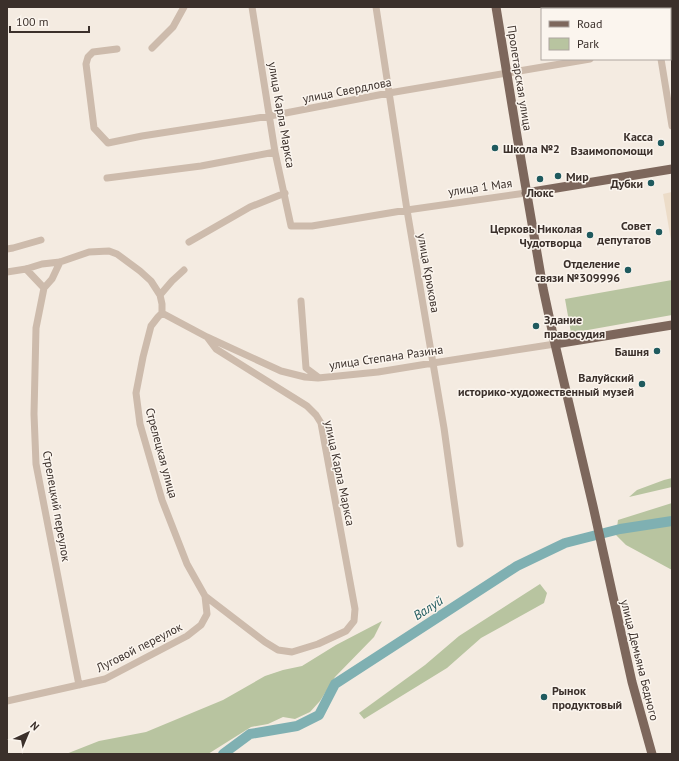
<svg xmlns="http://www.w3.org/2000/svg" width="679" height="761" font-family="'PT Sans',sans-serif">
<rect width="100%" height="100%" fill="#f4ebe1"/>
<path fill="#b8c4a0" d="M672,280V315L571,333L565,299Z
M672,478V487L629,497L637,490L664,480Z
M672,503V570L626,545L616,535L618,520Z
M540,584L547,593L544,603L481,638L447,668L364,719L359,713L425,665L459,636Z
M382,621L374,637L335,677L320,701L310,712L295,719L283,717L268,724L251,727L208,754H66L99,741L146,732L223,700L265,676L283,670L302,666L336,645Z"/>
<path fill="#ecdcc8" d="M672,192V246L663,194Z"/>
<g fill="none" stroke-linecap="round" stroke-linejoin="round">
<path stroke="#7fb0b2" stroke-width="10" d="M223,754L250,734L297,726L319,715L335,684L517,566L565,543L620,529L672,521"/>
<path stroke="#cdbbac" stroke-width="7" d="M252,7L275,152L291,226H312L407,210L526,193
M376,7L407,210L444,428L460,544
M652,7L653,9
M670,46H672
M152,48L173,27L184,7
M117,49L93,52L88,57L86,64L94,128L108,143L142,136L270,116L389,93L590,59
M661,59L672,126
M107,178L201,166L275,152
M189,242L250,207L285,193
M7,249L13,248L41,240
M60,262L52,279L44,288L36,328L34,414L36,464L79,685
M26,269L44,288
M7,272L26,269L42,264L60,262L89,252L109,251L117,254L140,271L151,281L160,295L162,304V313L207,337L281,371L305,377L318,378L378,372L433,363L555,344
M160,295L172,281L184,270
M301,301L306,368L318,377
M162,313L158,317L151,326L143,357L136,393L140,424L162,500L187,564L205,596L265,642L278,650L292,652L318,644L346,631L354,621L355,609L321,423L316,415L307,406L216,349L207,337
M7,701L105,679L187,636L201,625L207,614L205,596"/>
<path stroke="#7d675c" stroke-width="9" d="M496,7L518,142L543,288L555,344L593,506L632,682L652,754
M526,193L672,169
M555,344L672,325"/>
</g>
<g fill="#1f5a5e" stroke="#fbf5ee" stroke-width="1.5">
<circle cx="661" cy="143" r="4"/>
<circle cx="495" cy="148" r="4"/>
<circle cx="558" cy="176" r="4"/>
<circle cx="540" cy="179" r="4"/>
<circle cx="651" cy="183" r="4"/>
<circle cx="659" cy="232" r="4"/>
<circle cx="590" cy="235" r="4"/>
<circle cx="628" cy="270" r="4"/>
<circle cx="536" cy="326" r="4"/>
<circle cx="657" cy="351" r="4"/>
<circle cx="642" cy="384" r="4"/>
<circle cx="544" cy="697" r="4"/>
</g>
<g text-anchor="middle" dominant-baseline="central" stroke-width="3" stroke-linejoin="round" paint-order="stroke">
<g font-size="12" fill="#3b302b" stroke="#fbf5ee">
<text transform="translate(520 78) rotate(81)">Пролетарская улица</text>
<text transform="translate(347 90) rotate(-11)">улица Свердлова</text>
<text transform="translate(282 115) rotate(80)">улица Карла Маркса</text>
<text transform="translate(480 187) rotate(-8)">улица 1 Мая</text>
<text transform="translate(429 273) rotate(80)">улица Крюкова</text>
<text transform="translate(386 357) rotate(-8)">улица Степана Разина</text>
<text transform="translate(162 453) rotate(75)">Стрелецкая улица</text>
<text transform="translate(340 473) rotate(78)">улица Карла Маркса</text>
<text transform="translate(57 506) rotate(80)">Стрелецкий переулок</text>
<text transform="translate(139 647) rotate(-27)">Луговой переулок</text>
<text transform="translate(640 660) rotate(76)">улица Демьяна Бедного</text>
</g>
<g font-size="12" font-weight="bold" fill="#3b302b" stroke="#fbf5ee" text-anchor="end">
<text x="653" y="136">Касса<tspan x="653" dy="14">Взаимопомощи</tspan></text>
<text x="503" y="148" text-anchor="start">Школа №2</text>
<text x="566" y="176" text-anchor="start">Мир</text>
<text x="643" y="183">Дубки</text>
<text x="540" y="192" text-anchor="middle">Люкс</text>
<text x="651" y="225">Совет<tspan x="651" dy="14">депутатов</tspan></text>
<text x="582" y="228">Церковь Николая<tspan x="582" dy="14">Чудотворца</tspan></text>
<text x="620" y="263">Отделение<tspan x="620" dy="14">связи №309996</tspan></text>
<text x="544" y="319" text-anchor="start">Здание<tspan x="544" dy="14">правосудия</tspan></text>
<text x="649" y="351">Башня</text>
<text x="634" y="377">Валуйский<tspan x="634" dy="14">историко-художественный музей</tspan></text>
<text x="552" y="690" text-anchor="start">Рынок<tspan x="552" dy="14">продуктовый</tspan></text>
</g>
<g font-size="13" font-style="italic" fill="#1f5a5e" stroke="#fbf5ee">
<text transform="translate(428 608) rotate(-33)">Валуй</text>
</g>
</g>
<rect width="679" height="761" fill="none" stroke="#3b302b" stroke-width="16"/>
<rect x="541" y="8" width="130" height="52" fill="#fbf5ee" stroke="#aea6a0"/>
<rect x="549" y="21" width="20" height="6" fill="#7d675c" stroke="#aea6a0"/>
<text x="577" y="28" font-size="12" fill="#3b302b">Road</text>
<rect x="549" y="38" width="20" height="12" fill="#b8c4a0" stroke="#aea6a0"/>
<text x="577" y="48" font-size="12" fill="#3b302b">Park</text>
<g transform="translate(28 733) rotate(44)" stroke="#fbf5ee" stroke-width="3" paint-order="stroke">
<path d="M0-3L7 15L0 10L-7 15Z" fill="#3b302b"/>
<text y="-6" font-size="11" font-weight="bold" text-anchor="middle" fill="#3b302b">N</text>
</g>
<path d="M10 26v6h79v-6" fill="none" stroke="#3b302b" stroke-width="2"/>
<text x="16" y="26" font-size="12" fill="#3b302b" stroke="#fbf5ee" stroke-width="3" paint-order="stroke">100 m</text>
</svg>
